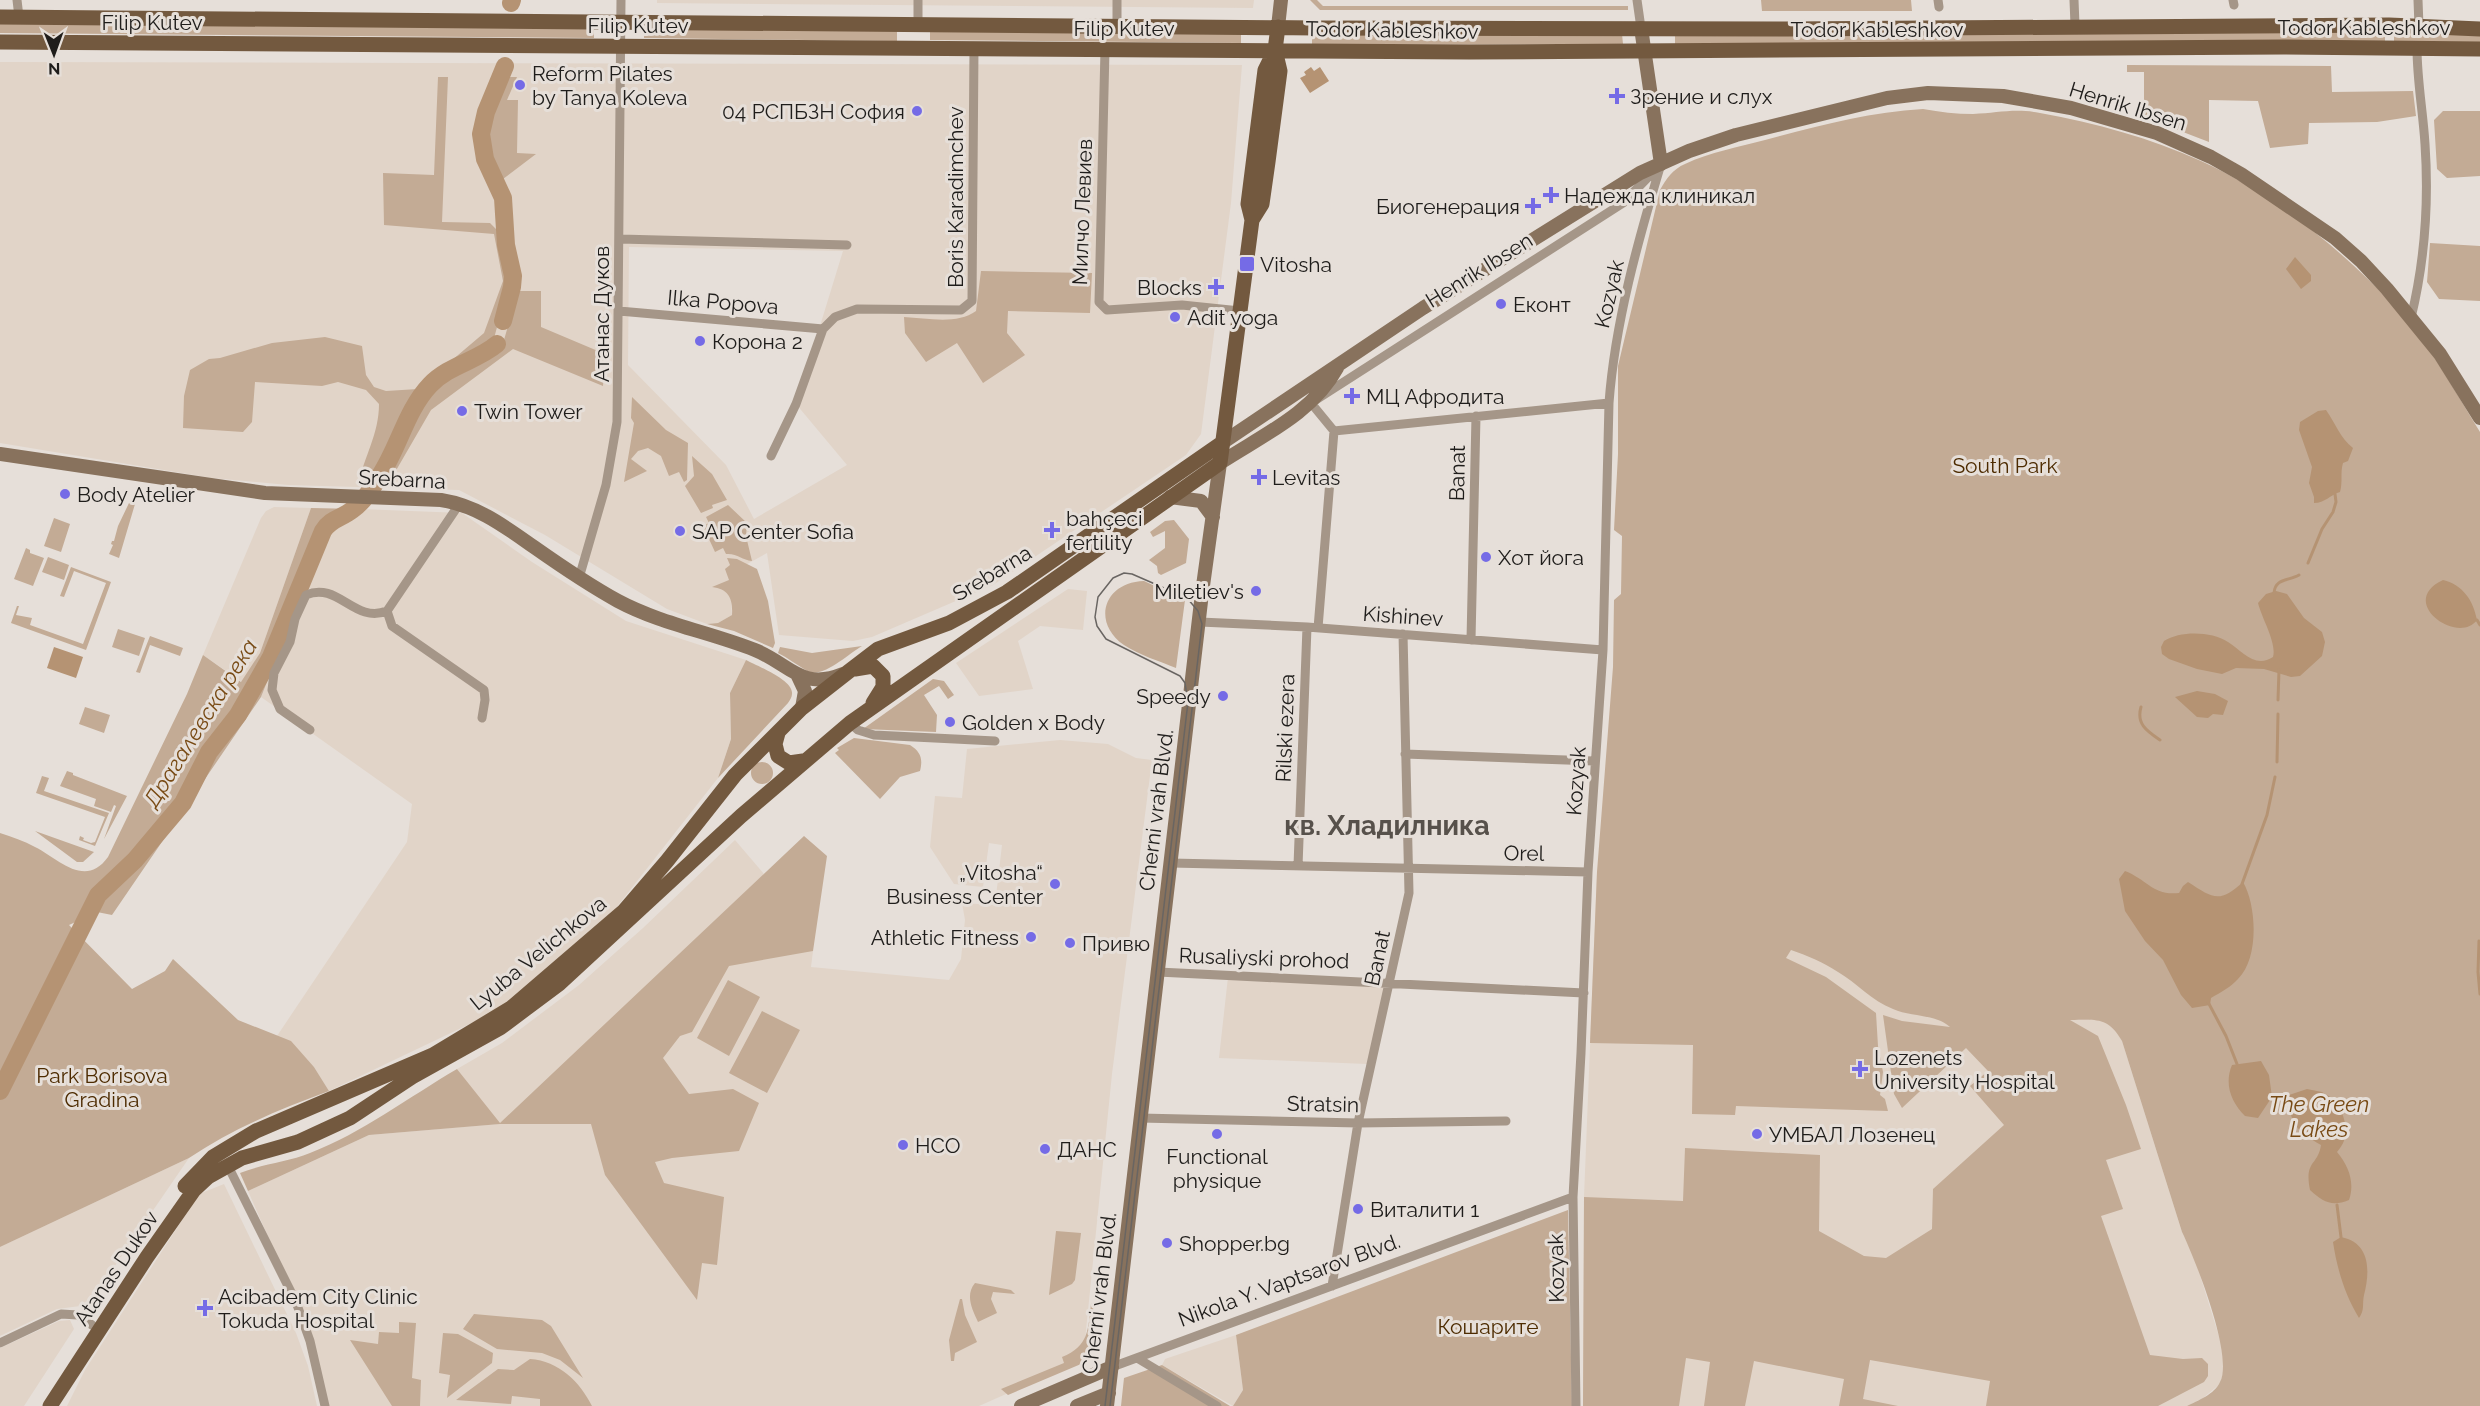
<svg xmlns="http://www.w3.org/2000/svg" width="2480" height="1406" font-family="Raleway,sans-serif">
<rect width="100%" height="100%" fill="#e6dfd9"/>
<path fill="#e1d4c8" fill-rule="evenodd" d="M657,0H1254L1253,8L657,3Z
M0,62L1242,65L1231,203L1201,434L1186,455L993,585L872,637L853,641L779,635L767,553L738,569L728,593L731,599L732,615L718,623L707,624L667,609L545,535L459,490L288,485L212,478L0,443ZM629,247L843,251L796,404L847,465L754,519L726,465L628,365Z
M274,507L311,508L260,653L242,682L203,655L261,518L266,511Z
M360,509L462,513L532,562L626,621L746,660L730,693L731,739L718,778L612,913L499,1010L329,1091L314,1067L291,1042L277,1036L407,842L412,804L261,697L327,532Z
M1068,589L1087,591L1083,630L1040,626L1018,641L1033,689L979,696L956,663Z
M1060,740L1108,744L1136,758L1152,760L1112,1074L1083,1360L979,1406H325L292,1291L248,1191L369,1135L499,1124L457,1069L502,1043L579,985L643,928L735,840L764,874L501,1124L720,950L813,951L811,967L949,980L961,959L965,920L962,903L995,905L1002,845L989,843L983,887L954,884L930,847L935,796L962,798L967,749Z
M1597,872L2068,1020H2102L2116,1030L2122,1041L2182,1232L2195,1259L2221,1343L2224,1369L2220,1384L2203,1398L2187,1406H1583L1584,1197Z
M1228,977L1386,984L1367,1064L1219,1058Z
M189,1158L88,1305L57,1309L0,1336V1247Z
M224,1184L296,1333L308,1366L317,1406H67L85,1370L199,1194Z
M70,1320L74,1329L24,1406H0V1348L59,1321Z
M1236,1335L1243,1390L1233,1406L1162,1365L1165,1359Z"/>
<path fill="#c3ab95" d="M1310,0H1317L1323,6H1628V10H1320Z
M1761,0H1911L1912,11H1762Z
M0,21L594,27V38L0,33Z
M644,27L897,29V41L644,38Z
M930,29L1241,32V43L930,40Z
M2385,32V42L1675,44V34Z
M2394,32L2480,33V44L2394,43Z
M1312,34H1622L1623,44L1312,45Z
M2127,65L2331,66L2332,92L2413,91L2416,116L2377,122L2309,123L2308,144L2270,148L2258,101L2209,100V142L2144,117V72H2127Z
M438,77H448L442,222L490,223L501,234L510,279L493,342L483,352L443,370L425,385L409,408L368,486L358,485C364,457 379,434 379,404L366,390L338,382L322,386L255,382L252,422L243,432L183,428L184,396L190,370L209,359L220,358L272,343L325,337L362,346L366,375L374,387L386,391L418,389L484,333L503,281L494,234L384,225L383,173L434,175Z
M505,77H517L507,100H518L517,153L536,154L499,182C475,141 488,116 505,77Z
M1923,109C1940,112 1956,114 1973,114C1998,113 2015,108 2040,113C2096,123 2150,138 2201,161C2284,199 2377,276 2430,351C2448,377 2463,405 2480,432V1406H2187C2197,1401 2215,1394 2220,1382C2234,1356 2195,1259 2182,1232L2122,1041C2108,1016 2095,1020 2070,1020L2098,1036L2126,1105L2141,1149L2106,1160L2123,1209L2101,1216L2150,1355L2183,1359L2202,1358L2208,1364V1376L2204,1382L2158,1406H1986L1990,1381L1870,1360L1863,1399L1898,1406H1839L1844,1379L1754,1361L1745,1406H1704L1710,1362L1686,1358L1679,1406H1583L1584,1197L1683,1201L1685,1148L1820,1155L1819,1231L1864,1256L1886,1258L1932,1229L1933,1189L2004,1125L1970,1086L1988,1071L1966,1048L1902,1108L1894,1094L1883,1015L1902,1021L1950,1027C1936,1014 1911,1017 1893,1009C1872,1001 1857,983 1838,972C1823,962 1808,956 1791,950L1786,958L1826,977L1876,1013L1878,1046L1883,1072L1880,1095L1885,1099L1888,1111L1736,1106L1735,1115L1692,1114L1693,1045L1590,1043L1597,872L1613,667L1614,600L1621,594L1622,536L1614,530L1618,454V366L1660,190C1666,179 1673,169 1685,164C1710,152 1739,147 1765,140C1818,126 1869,112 1923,109Z
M2443,111H2480V176L2447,178L2437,169L2434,120Z
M2430,243L2480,246V301L2439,299L2427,282Z
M981,271L1092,273L1090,313L1008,311L1007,333L1025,355L983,383L957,343L926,362L905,333L904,317C927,318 957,325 976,311Z
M518,291H541V327L605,354L603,386L513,349L431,410L387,486H377L427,397L445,379L492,357L502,347Z
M632,397L666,430L688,443L687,480L684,482L679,472L669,476L661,456L648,448L638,451L631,459L647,471L624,482L634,423L631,418Z
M692,456L712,474L727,500L712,505L713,508L701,513L685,486L694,476Z
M129,503L135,504L119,558L109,554L113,545L111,544L112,541H114L118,526Z
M728,505L747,523L746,536L752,561C742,560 737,553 726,554L723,548L715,552L703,526L709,523L706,517Z
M311,508L360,509L327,532L261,697L112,915L97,912L69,925L132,989L165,971L173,959L238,1020L291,1041L314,1067L329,1091C280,1109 232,1129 189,1158L0,1247V833C12,837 24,841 35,847C59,859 85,889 108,857L187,694L203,655L241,682L260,653Z
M54,518L70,524L61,552L44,546Z
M1174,520L1189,539L1186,563L1161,575L1158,573L1157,566L1149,560L1165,548V531L1153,537L1150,532L1165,521Z
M26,548L30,550V553L44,558L33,586L14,579Z
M48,557L69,565L64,580L42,572Z
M727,558L737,559L757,569L768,601L775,643L773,648L734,631L707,624L718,623L732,615C733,599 729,589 712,587L729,580L725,569L730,565Z
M71,567L111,582L86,650L11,623L17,606H19L16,615L32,618L30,625L83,644L106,583L74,571L64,597L60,596Z
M1144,581L1185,600L1176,668C1159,661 1139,655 1124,645C1091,622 1104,582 1144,581Z
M118,629L145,638L139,656L112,647Z
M150,636L183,648L180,656L150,645L140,673L136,672Z
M862,646C848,654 823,679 807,671C797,665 788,658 778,653L780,647L812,653Z
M746,660C757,666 794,680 792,694C792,697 790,700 788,703L718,778L731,739L730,693Z
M933,679L944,681L954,695L948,699L939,686L924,695L937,715L936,732L863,729Z
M85,707L110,715L104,733L79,724Z
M854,738L910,745C921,752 923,759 920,771L900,777L880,799L835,753L839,750L837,748Z
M751 773a11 11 0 1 1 22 0a11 11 0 1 1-22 0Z
M67,771L73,773V775L127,796L104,839L116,806L114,805L111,812L94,806L96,799L60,786Z
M42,776L49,778L44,791L109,813L95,846L79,840L80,836L84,838L83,840L91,843L95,842L105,817L36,793Z
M35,831L94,852L83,862H77Z
M804,836L827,856L813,951L729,966L692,1032L680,1036L663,1058L689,1094L733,1089L759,1103L739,1151L672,1158L655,1162L664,1183L724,1197L717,1265L702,1263L697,1300L605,1175L591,1124H500L369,1135L248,1191L240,1173C262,1164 288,1162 310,1153C362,1133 409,1097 457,1069L500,1123Z
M728,980L760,997L729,1056L697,1038Z
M762,1011L800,1030L767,1093L729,1073Z
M1568,1210L1572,1406H1233L1243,1390L1236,1335Z
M1056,1231L1081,1233L1075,1280L1072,1284L1049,1295Z
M975,1283L1011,1290L1015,1294L993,1292L991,1299L997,1313L978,1322C972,1309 965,1295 975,1283Z
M960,1299H962L965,1315L977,1342L955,1353L954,1361H951L949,1340Z
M1094,1302L1088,1356L1081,1364L1008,1395L1001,1389L1064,1363L1062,1357C1089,1346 1088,1330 1091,1304Z
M474,1314L542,1320L551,1326L583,1378L560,1360L542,1353L497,1349L463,1329Z
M399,1322L416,1323L412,1378L421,1380L420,1406H392L350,1340L378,1344L379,1332L399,1333Z
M443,1333L458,1334L493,1353L492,1363L447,1398L450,1375L439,1373Z
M530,1359C559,1361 580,1382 592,1406H540V1399L512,1396L511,1404L456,1400L498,1369L514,1370Z
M1162,1365L1230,1406H1121L1124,1378Z"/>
<path fill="#b59373" d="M1311,67L1314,71L1320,67L1329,81L1310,93L1300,78L1306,75L1304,72Z
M2295,257L2311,275V281L2301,289L2286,269Z
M2326,410C2336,424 2340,438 2353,448L2348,461L2343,463C2340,473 2343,481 2340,492C2330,495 2325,503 2314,503V497L2309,483L2312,467L2299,430L2300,422L2318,411Z
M2443,580C2463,585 2473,600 2477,620C2458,646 2396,602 2443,580Z
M2276,591L2287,594L2304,618L2322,632L2325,642L2322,656L2300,676L2291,677L2264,669L2236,668L2222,674L2197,669L2169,659L2162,654L2161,647L2164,641C2180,631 2211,631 2228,642C2242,651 2255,669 2273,657C2277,643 2262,619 2258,603L2266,594Z
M54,647L83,657L76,678L47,668Z
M2197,691L2215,694L2228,701L2223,715L2213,714L2208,718L2197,717L2175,697Z
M2125,871C2148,880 2153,896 2179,893L2183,886L2188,882C2213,898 2219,904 2243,882C2257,906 2259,959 2238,979C2231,987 2221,992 2211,998L2210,1005L2192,1008L2181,995L2163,960L2145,941L2125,911L2119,879Z
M2261,1061L2269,1075L2272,1097L2258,1118L2245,1116C2231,1102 2224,1084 2232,1065Z
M2307,1089L2322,1092L2337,1101C2345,1119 2352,1135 2337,1152C2349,1166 2355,1183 2349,1200C2332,1207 2323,1202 2310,1190C2304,1160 2318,1166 2321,1145C2297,1131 2289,1124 2289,1095Z
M2341,1237C2371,1243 2370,1272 2364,1295C2362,1304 2365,1310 2359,1318C2345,1295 2337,1269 2333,1242Z"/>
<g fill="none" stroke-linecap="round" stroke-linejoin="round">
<path stroke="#b59373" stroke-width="3" d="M2308,563L2322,529L2333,512L2336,502L2335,494
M2274,593C2275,578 2289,581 2299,575
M2477,620L2480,625
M2278,700L2279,670
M2141,707C2136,724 2147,731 2160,740
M2277,762L2278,714
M2242,884L2267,815L2275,777
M2479,941L2478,972L2480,994
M2208,1002L2226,1036L2237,1064
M2337,1205L2341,1237"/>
<path stroke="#b59373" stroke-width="18" d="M511,3L512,0
M503,321L512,287L513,276L506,245L503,198L485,159L481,134L486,112L505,66
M0,1091L98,895L135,860L183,803L209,752L238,715L271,657L323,531C330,519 342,518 352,510C364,502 374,485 381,474C399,446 407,409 430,385C449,365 477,361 497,344"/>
<path stroke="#a59688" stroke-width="9" d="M17,0L19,17
M918,0V24
M1637,0L1641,28
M1938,0L1939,7
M2074,0L2075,25
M2233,0L2234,5
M2418,0L2419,26
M1117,26V0
M1105,49L1099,302L1107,310L1182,305L1240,311
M620,239L847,245
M619,311L823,329
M2411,318C2425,260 2429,203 2425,144C2423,112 2417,80 2417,48
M1334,431L1311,403L1623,203L1656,169
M1334,431L1609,403
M771,456L796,404L823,329L835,317L857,309L961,310L972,301L974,48
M579,578L606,485L617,422L621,0
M387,611L392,626L484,690L485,700L482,718
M1200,622L1307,627L1603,650
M1318,628L1334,431
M1471,640L1476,416
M850,723L858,730L874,735L995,741
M310,730L280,709L272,690L274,673L290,642L295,619L306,595C338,581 354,624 387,611L460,503
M1405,754L1594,761
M1171,863L1588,872
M1298,866L1307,627
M1158,972L1584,993
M1140,1118L1358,1123L1506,1121
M227,1164L296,1302L310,1341L325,1406
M1332,1286L1358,1123L1409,893L1403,634
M0,1343L61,1314L78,1315L92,1325
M1137,1358L1217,1406
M1112,1367L1573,1197
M1576,1406L1573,1197L1581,1053L1588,872L1603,650L1609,403C1615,322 1638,241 1661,164"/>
<path stroke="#88725d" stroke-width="14" d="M1278,27L1281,0
M1641,28L1661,164
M1222,443L1423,308L1640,173L1689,151L1736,135L1887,98L1928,93L2003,96L2071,108L2157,133L2211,157L2241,174L2335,238L2361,261L2387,289L2440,354L2480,418
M0,454L265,493L441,500C478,506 504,526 534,547C561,566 589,585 618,601C661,624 710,632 755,650C790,664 801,691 843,674
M1170,497L1201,501L1213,517
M797,674L805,691L802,708
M1021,1406L1112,1367
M1077,1406L1109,1393
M1107,1406L1202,593L1220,463C1261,436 1313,413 1337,368"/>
<path stroke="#73593f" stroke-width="15" d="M0,17L1316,28L1788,29L2389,25L2480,29
M0,42L1469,52L2283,47L2480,49
M1252,220L1262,204L1268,162L1280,71L1275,50
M855,669L873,666L883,676V687L873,703
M778,733L775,744L778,756L789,763L803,761
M185,1186L213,1157L256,1131L433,1055L511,1008L624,911L667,861L735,775L802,708L848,672L878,649L949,623L1007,592L1222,443
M50,1406L147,1257L194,1190L208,1177L242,1158L298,1142L350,1118L412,1077L500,1028L559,984L741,816L850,723L1220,463L1252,220L1248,204L1265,70L1275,50L1278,27"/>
<path stroke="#696562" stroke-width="1.5" d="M1105,1406L1188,702L1185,683L1180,676L1106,639L1097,626L1095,617L1098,597L1113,578L1124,573L1132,574L1187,598L1198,611L1202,624L1110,1406"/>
</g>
<g fill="#756be6" stroke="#e6dfd9" stroke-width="2">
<circle cx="520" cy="85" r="6"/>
<path d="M1614 87h6v6h6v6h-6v6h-6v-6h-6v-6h6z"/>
<circle cx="917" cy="111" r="6"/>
<path d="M1548 186h6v6h6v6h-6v6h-6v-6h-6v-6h6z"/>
<path d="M1530 197h6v6h6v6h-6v6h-6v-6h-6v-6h6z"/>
<rect x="1239" y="256" width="16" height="16" rx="3"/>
<path d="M1213 278h6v6h6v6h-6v6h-6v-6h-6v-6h6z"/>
<circle cx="1501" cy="304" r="6"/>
<circle cx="1175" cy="317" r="6"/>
<circle cx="700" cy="341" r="6"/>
<path d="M1349 387h6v6h6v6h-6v6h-6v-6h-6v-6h6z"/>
<circle cx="462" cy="411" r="6"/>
<path d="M1256 468h6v6h6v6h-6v6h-6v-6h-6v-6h6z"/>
<circle cx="65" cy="494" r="6"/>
<path d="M1049 521h6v6h6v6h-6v6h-6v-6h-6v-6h6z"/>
<circle cx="680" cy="531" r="6"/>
<circle cx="1486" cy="557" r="6"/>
<circle cx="1256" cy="591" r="6"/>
<circle cx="1223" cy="696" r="6"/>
<circle cx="950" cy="722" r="6"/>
<circle cx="1055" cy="884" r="6"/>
<circle cx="1031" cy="937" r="6"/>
<circle cx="1070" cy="943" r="6"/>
<path d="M1857 1060h6v6h6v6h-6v6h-6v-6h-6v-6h6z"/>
<circle cx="1217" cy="1134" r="6"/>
<circle cx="1757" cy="1134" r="6"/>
<circle cx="903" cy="1145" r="6"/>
<circle cx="1045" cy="1149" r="6"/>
<circle cx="1358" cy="1209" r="6"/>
<circle cx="1167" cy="1243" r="6"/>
<path d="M202 1299h6v6h6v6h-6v6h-6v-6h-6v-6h6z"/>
</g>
<g text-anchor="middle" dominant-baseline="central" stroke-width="6" stroke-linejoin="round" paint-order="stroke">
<g font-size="21" fill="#1f1d1b" stroke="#e6dfd9">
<text x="152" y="22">Filip Kutev</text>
<text x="638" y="25">Filip Kutev</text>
<text x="2364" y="27">Todor Kableshkov</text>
<text x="1124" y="28">Filip Kutev</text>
<text x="1877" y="29">Todor Kableshkov</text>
<text transform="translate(1392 30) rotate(1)">Todor Kableshkov</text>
<text transform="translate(2128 106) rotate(17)">Henrik Ibsen</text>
<text transform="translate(955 197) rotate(-90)">Boris Karadimchev</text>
<text transform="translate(1082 212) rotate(-88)">Милчо Левиев</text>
<text transform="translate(1479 270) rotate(-32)">Henrik Ibsen</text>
<text transform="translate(1609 294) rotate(-77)">Kozyak</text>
<text transform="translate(723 302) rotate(5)">Ilka Popova</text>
<text transform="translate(601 314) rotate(-90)">Атанас Дуков</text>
<text transform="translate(1457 473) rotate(-89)">Banat</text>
<text transform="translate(402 479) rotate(3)">Srebarna</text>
<text transform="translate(992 573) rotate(-31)">Srebarna</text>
<text transform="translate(1403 616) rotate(4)">Kishinev</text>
<text transform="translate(1285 728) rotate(-88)">Rilski ezera</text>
<text transform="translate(1576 781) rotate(-86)">Kozyak</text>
<text transform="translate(1156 810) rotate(-83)">Cherni vrah Blvd.</text>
<text transform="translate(1524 853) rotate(1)">Orel</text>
<text transform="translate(538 953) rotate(-39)">Lyuba Velichkova</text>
<text transform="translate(1264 958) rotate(2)">Rusaliyski prohod</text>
<text transform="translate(1377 958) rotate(-78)">Banat</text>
<text transform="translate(1323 1104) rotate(1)">Stratsin</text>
<text transform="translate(116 1268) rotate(-56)">Atanas Dukov</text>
<text transform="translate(1556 1268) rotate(-91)">Kozyak</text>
<text transform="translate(1289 1280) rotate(-20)">Nikola Y. Vaptsarov Blvd.</text>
<text transform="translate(1099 1293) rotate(-83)">Cherni vrah Blvd.</text>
</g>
<g font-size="21" fill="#1f1d1b" stroke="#e6dfd9" text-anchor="start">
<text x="532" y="73">Reform Pilates<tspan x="532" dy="24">by Tanya Koleva</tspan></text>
<text x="1630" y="96">Зрение и слух</text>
<text x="905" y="111" text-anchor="end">04 РСПБЗН София</text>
<text x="1564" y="195">Надежда клиникал</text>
<text x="1520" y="206" text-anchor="end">Биогенерация</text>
<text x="1260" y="264">Vitosha</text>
<text x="1202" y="287" text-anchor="end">Blocks</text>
<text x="1513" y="304">Еконт</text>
<text x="1187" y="317">Adit yoga</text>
<text x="712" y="341">Корона 2</text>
<text x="1366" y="396">МЦ Афродита</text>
<text x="474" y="411">Twin Tower</text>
<text x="1272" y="477">Levitas</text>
<text x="77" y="494">Body Atelier</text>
<text x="1066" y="518">bahçeci<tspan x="1066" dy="24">fertility</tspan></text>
<text x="692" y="531">SAP Center Sofia</text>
<text x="1498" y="557">Хот йога</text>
<text x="1244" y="591" text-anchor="end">Miletiev's</text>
<text x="1211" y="696" text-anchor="end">Speedy</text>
<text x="962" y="722">Golden x Body</text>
<text x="1043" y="872" text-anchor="end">„Vitosha“<tspan x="1043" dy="24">Business Center</tspan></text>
<text x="1019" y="937" text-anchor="end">Athletic Fitness</text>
<text x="1082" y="943">Привю</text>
<text x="1874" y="1057">Lozenets<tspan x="1874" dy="24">University Hospital</tspan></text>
<text x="1769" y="1134">УМБАЛ Лозенец</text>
<text x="915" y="1145">НСО</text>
<text x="1057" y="1149">ДАНС</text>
<text x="1217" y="1156" text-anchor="middle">Functional<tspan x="1217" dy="24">physique</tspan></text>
<text x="1370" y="1209">Виталити 1</text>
<text x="1179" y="1243">Shopper.bg</text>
<text x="218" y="1296">Acibadem City Clinic<tspan x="218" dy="24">Tokuda Hospital</tspan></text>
</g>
<g font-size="21" fill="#4d2b00" stroke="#e6dfd9">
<text x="2005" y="465">South Park</text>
<text x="102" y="1075">Park Borisova<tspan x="102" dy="24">Gradina</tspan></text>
<text x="1488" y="1326">Кошарите</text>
</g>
<g font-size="22" font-style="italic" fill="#784a14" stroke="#e6dfd9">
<text transform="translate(200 723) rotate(-58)">Драгалевска река</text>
<text x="2319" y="1104">The Green<tspan x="2319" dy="25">Lakes</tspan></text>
</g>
<g font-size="27" font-weight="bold" fill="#57514b" stroke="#e6dfd9">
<text x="1387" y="825">кв. Хладилника</text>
</g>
</g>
<g transform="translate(54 54) rotate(179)" stroke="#e6dfd9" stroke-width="4.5" paint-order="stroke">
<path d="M0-4.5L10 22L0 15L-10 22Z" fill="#1f1d1b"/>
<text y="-9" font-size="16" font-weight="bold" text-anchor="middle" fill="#1f1d1b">N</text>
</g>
</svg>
